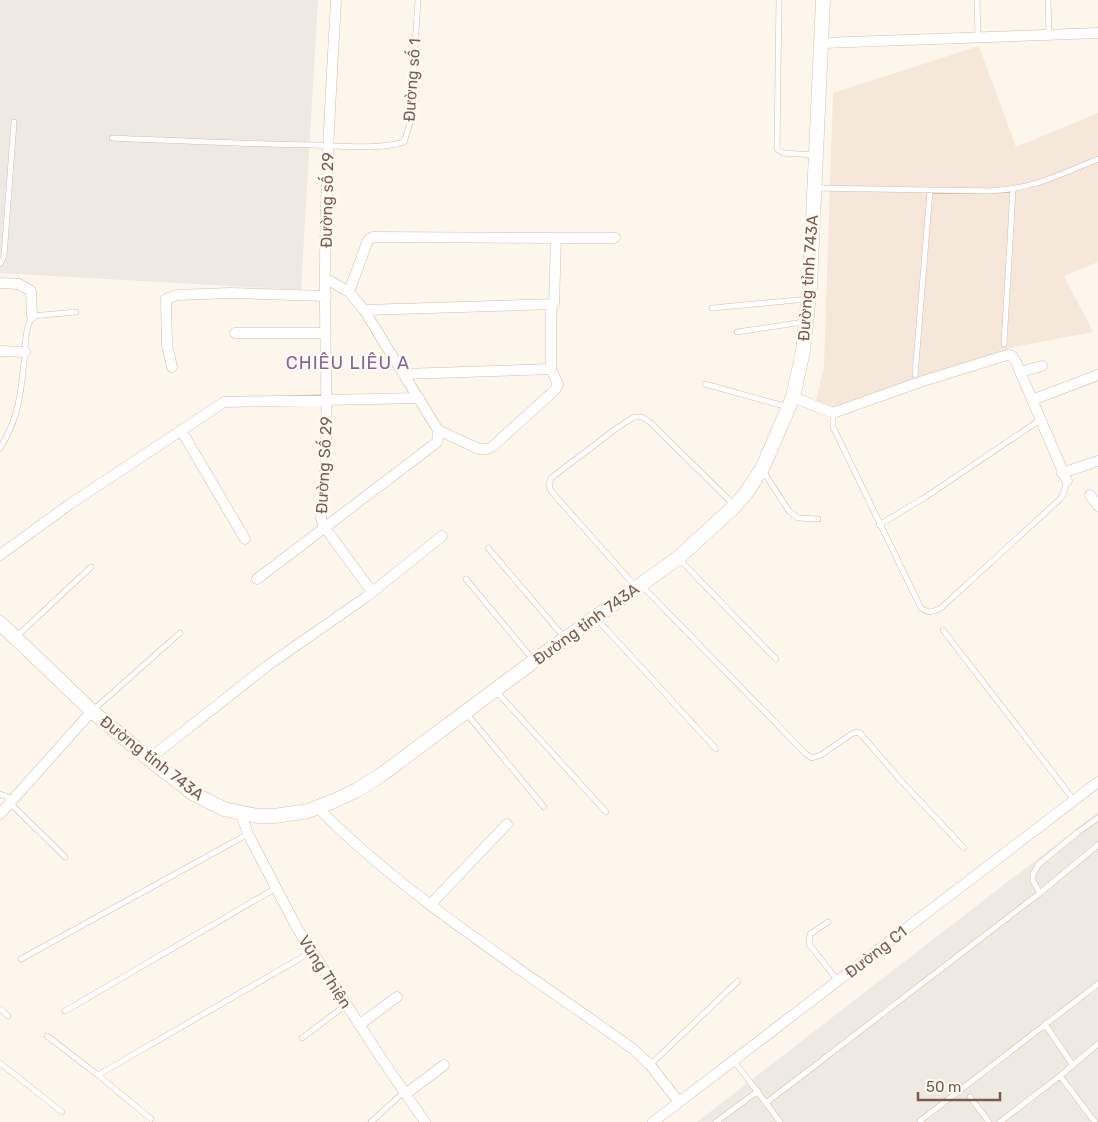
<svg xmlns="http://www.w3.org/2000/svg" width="1098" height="1122" font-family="Rubik,sans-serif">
<rect width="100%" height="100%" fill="#fdf6ec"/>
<path fill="#f5e8da" d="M979,46L1016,147L1098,113V262L1064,276L1093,332L1014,347L831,411L815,404L824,367L833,93Z"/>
<path fill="#efe9e4" d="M0,0H318L301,290L0,273Z
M1098,812V1122H697Z"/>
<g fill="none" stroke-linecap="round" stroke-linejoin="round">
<g stroke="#d1beb0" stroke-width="6">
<path id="lane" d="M779,0L777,149L783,153L814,155
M977,0L978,37
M1048,0L1049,34
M112,138C179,141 246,144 313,145C341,146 377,150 404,142L410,123L418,0
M814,188L990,191C1032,189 1060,175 1098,159
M0,264L4,256L14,122
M712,308L808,299
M737,332L804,322
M1004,344L1013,190
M915,375L930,191
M705,384L788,407
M833,413V427L921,608C930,614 934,612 942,607L1059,500L1063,495L1067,481
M0,448C18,420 21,394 24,362C26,344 24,333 32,316L76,312
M763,471L789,511L798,518L818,519
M879,525L924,498L1040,420
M488,548L564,637
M679,559L776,659
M466,579L534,661
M641,585L806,754L812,758L821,755L853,733L859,732L903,783L964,848
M636,587L551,491L549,485L551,478L617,428L634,417H642L651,423L735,506
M596,618L716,749
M943,630L1073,799
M16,637L91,567
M496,691L606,812
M92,711L180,633
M466,713L544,807
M0,794L13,799
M10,803L65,857
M1040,893L1033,881V874L1038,865L1078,832L1098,818
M828,922L810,934L809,944L838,981
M21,959L248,834
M0,1009L8,1016
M65,1011L276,888
M1045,1024L1072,1064
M47,1036L98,1075L151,1119
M302,1038L346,1005
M733,1060L766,1103L1040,893L1098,845
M0,1063L62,1112
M650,1065L738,981
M98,1075L311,952
M970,1097L989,1122
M766,1103L780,1122
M920,1121L1098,984
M371,1122L405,1091
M716,1122L758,1091
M1000,1122L1060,1076
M1095,1122L1060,1076L1098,1044"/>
</g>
<g stroke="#d1beb0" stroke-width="11">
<path id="street" d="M336,0C331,92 325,184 325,276C324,357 331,437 321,518L323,525L372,592
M822,43L1098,33
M556,238H615
M325,278L349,292L364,310L438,430L479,449H487L493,446L555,390L558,384L551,369L403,374
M0,283L19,284L31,291L32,316
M349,292L368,240L373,237L556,238L554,304L364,310
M235,333H326
M0,351L25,352
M172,367L167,345L166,299L177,295L230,293L326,296
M551,369V304
M1020,372L1042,366
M793,397L833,413L920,382L1007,355L1012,356L1015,360L1067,481
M1032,400L1098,375
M181,430L245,539
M1062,473L1098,461
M1090,495L1098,506
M0,555L70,504L224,402L419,398
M257,579L436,443L438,439V430
M149,759L267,666L366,597L442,536
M318,808C409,900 528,973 633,1049L650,1065L679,1102
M0,814L92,711
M241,814L248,834L297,928L381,1058L425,1122
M431,904L507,824
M359,1025L397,997
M407,1093L444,1065
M653,1122L1098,782"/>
</g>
<g stroke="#d6c0b0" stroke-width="15">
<path id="secondary" d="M0,623L92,711L149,759L194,794L224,809L257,816H274L308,811L336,800L357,790L381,775L534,661L678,558L735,506L746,493L762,469L793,397L803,351L810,285L823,0"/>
</g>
<use href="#lane" stroke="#fff" stroke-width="5"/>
<use href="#street" stroke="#fff" stroke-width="10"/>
<use href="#secondary" stroke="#fff" stroke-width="14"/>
</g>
<g text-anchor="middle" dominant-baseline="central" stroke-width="5" stroke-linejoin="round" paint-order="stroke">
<g font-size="16" fill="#7a5c4d" stroke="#fffaf3">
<text transform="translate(412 80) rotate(-86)">Đường số 1</text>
<text transform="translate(327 200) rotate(-89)">Đường số 29</text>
<text transform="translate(808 278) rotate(-86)">Đường tỉnh 743A</text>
<text transform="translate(324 465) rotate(-87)">Đường Số 29</text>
<text transform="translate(586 624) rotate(-36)">Đường tỉnh 743A</text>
<text transform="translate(152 758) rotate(38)">Đường tỉnh 743A</text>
<text transform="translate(876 952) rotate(-38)">Đường C1</text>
<text transform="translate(325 972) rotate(57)">Vũng Thiện</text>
</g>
<g font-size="18" letter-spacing="1" fill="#846695" stroke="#fffaf3">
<text x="348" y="363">CHIÊU LIÊU A</text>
</g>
</g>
<path d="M918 1092v8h82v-8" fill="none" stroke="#7a5c4d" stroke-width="2.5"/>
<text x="926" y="1092" font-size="15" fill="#7a5c4d" stroke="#fffaf3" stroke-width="4" paint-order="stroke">50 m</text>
</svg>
